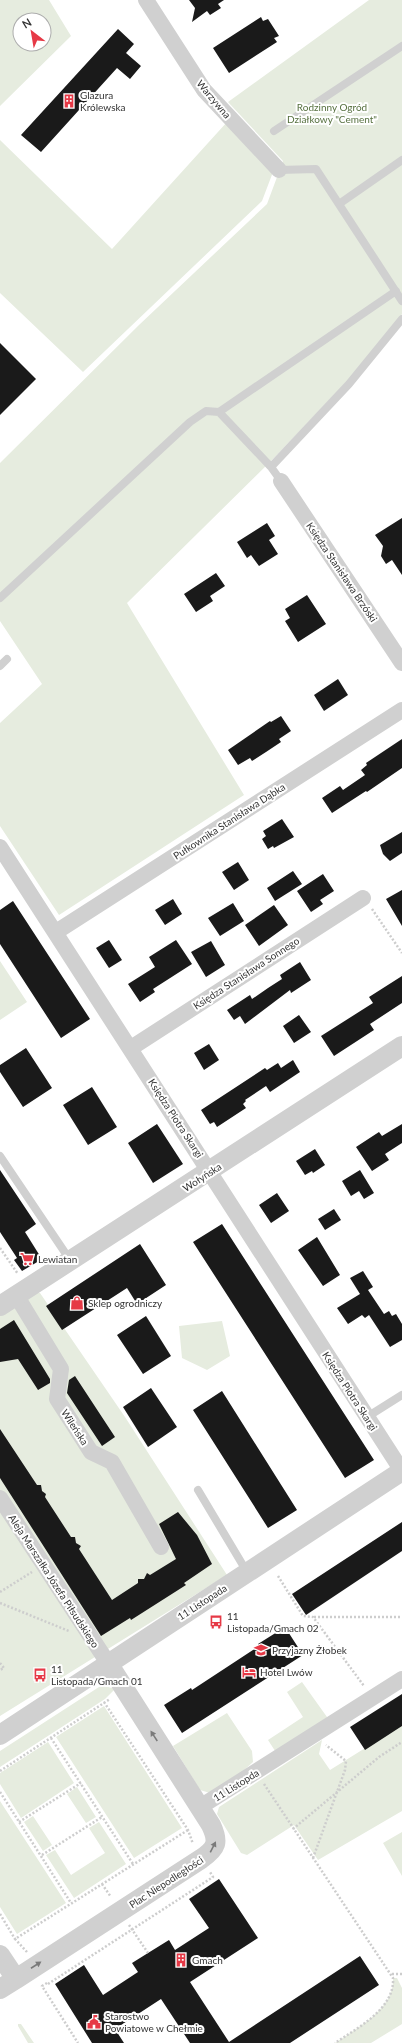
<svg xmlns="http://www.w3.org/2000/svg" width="402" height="2043" font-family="Lato,sans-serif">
<rect width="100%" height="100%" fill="#fff"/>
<path fill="#e6ecdf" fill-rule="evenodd" d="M0,0H49L71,36L0,106ZM20,20H44V44H20Z
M369,0H402V314L369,358L273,459L127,603L244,795L59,915L0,826V723L42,684L0,621V463L139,325L267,204L283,161L228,102Z
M227,122L273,172L262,201L83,372L0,293V140L112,249Z
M0,961L27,1002L0,1020Z
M30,1291L40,1293L125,1417L227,1575L0,1716V1308Z
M222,1321L230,1356L207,1370L182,1358L179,1326Z
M302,1682L332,1724L279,1757L268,1740L303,1717L287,1692Z
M105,1686L115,1689L105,1699L0,1767V1751L99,1687Z
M104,1706L182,1828L134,1858L56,1737Z
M227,1713L252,1751L253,1762L241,1773L210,1793L200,1790L173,1746Z
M402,1725V1811L318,1860L294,1825L247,1855L241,1853L217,1814L219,1807L322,1740L319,1754L330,1770Z
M48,1742L74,1783L21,1818L0,1784V1773Z
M77,1787L96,1817L86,1823L67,1794Z
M0,1801L66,1903L17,1934L0,1907Z
M33,1816L52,1845L43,1851L24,1822Z
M99,1822L126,1864L74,1898L46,1855L55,1850L71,1875L105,1853L89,1828Z
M402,1832V1876L383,1843Z
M393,1978H397L402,1988V2024L371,2043H335C357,2028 395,2009 393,1978Z
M18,2024H21L34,2043H28L18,2026Z"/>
<path fill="#1a1a1a" d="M189,0H224L218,4L221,8L210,15L207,11L192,22L195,8Z
M261,17L263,21L268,19L279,36L274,38L277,42L229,73L213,48Z
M118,29L134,44L126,53L141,66L130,79L117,68L41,152L21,135Z
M0,343L36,379L0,415Z
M402,518V575L392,560L386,564L381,556L383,546L375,535Z
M267,523L275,536L269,540L278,554L259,566L251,555L247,558L237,542Z
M216,573L225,586L210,596L213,601L196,612L184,594Z
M307,595L326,624L298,642L285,621L290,618L285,609Z
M338,679L348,695L324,711L314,695Z
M281,716L291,731L279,739L281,742L266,752L252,761L250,758L238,765L228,750L270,721L271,722Z
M402,739V768L367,792L366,791L332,813L322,798L340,786L343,790L365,775L361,770L367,765L366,763Z
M282,819L294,837L274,848L273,846L268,849L262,839L266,836L263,831Z
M402,832V853L390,861L383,854L380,845Z
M238,862L249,880L234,890L222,872Z
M293,871L302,884L275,901L267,888Z
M323,874L334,891L320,900L323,904L311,912L297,891Z
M402,890V926L386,899Z
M173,899L182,914L165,925L155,910Z
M13,901L90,1019L61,1038L0,944V910Z
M233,903L244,921L220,936L208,918Z
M274,905L288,925L259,946L245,925Z
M109,940L122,960L109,968L96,948Z
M176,940L192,964L153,989L155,992L140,1002L128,984L155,967L149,957Z
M211,941L225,965L206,977L191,952Z
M300,962L311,980L291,993L290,990L245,1024L240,1016L234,1020L227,1010L250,995L252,999L268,988L282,979L280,975Z
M402,976V1003L370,1024L374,1030L334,1056L321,1036L373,1003L369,997Z
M299,1015L311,1032L294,1043L283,1026Z
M209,1044L219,1060L204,1070L194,1053Z
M26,1048L52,1088L23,1107L0,1072V1065Z
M293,1060L300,1072L270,1092L266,1086L245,1100L246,1101L243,1104L246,1108L217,1127L214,1122L210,1124L201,1110L265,1068L267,1070L278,1063L281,1068Z
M92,1087L117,1127L88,1145L63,1105Z
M157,1124L183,1164L153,1183L128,1143Z
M402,1124V1143L385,1154L389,1160L372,1171L356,1147L379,1132L382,1136Z
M315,1149L325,1165L313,1173L312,1171L305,1175L296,1161Z
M0,1170L36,1224L25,1232L40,1256L38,1258L39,1261L22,1271L14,1260L17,1258L0,1232Z
M360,1170L374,1193L364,1199L359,1191L351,1196L342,1181Z
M277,1193L289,1211L271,1223L259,1205Z
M334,1209L341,1220L325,1230L318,1219Z
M222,1224L374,1460L345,1478L193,1242Z
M317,1237L340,1275L323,1286L298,1250Z
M140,1244L166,1285L137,1304L127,1288L62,1330L46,1306Z
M363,1271L373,1287L368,1290L384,1314L389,1311L392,1316L396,1314L402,1324V1340L390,1347L369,1315L365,1318L362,1315L348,1324L337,1308L360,1294L350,1278Z
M146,1316L171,1356L143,1374L117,1335Z
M14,1320L50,1379V1383L38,1390L18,1359L0,1362V1329Z
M75,1376L115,1437L102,1446L67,1393L69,1380Z
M151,1388L177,1427L148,1447L123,1407Z
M222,1391L297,1510L268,1528L193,1410Z
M0,1429L37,1485H41L42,1491L46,1494L45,1497L71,1537H75L76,1543L81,1546L79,1549L112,1600L138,1583V1579H144L147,1573L150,1575L176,1559L159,1524L178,1512L197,1535L212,1564L184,1583L186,1585L131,1620L130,1618L101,1636L0,1478Z
M402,1522V1551L306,1615L292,1594Z
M285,1627L303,1655L182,1733L164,1705L191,1688L192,1690L259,1646L258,1644Z
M402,1694V1726L365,1750L350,1727Z
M219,1879L258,1938L190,1982L229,2042L360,1956L379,1985L290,2043H190L161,1999L115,2029L124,2043H92L55,1984L84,1965L103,1995L138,1972L132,1963L148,1953L169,1940L175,1950L209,1928L189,1899Z"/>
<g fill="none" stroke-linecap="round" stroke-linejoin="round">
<path stroke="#cdcdcd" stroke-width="2.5" stroke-dasharray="2 2" stroke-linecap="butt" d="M372,909L402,953
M0,1248L18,1274
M278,1576L303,1616L313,1617L364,1686
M0,1592L32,1572
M0,1603L69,1631
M314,1617H402
M0,1663L4,1668L0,1670
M104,1702L188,1830L193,1844
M51,1738L133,1864
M0,1771L110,1699
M264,1784L393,1978C395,2009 357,2028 335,2043
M0,1792L71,1903
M19,1822L81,1783
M293,1829L379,1757L402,1742
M42,1855L102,1817
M313,1858L345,1770L346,1761L326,1745
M102,1884L111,1897
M0,1914L15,1939
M129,1925L148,1953
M27,1952L15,1939L188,1830
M392,1974H402
M47,1983L42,1986L78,2043
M48,1984L213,1877L210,1872"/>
<path stroke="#d0d0d0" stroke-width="8" d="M274,131L402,46
M279,170L316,169L402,301
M339,204L402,160
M219,412L271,467
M281,481L271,467L349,384L402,319
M0,598L190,422L206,411L219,412L396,291
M0,666L7,659
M0,1156L70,1260
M367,1417L402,1395
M198,1490L247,1572"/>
<path stroke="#d0d0d0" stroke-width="16" d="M146,0L204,90L279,170
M281,481L402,663
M0,847L402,1471
M56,932L402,710
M131,1048L363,898
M16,1295L61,1369L57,1399L91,1452L112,1462L161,1547
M0,1498L108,1663
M200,1807L402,1679"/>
<path stroke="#d0d0d0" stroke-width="20" d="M0,1306L402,1046
M0,1735L402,1471
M0,1955L16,1979L201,1859C217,1848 219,1842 211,1825L108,1663
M0,1989L16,1979"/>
</g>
<defs><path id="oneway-solid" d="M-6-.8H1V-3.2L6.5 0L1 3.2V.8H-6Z"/></defs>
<g fill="#7a7a7a">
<use href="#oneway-solid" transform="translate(154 1736) rotate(-123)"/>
<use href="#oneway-solid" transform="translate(213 1847) rotate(-63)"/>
<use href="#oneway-solid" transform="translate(36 1965) rotate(-33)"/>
</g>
<defs>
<g id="building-bare" transform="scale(1.08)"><path d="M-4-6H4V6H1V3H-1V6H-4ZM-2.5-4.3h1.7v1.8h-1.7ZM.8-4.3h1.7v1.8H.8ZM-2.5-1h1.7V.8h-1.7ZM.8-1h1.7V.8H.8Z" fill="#e63946" stroke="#fff" stroke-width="2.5" paint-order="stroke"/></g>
<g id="supermarket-bare" transform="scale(1.08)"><path d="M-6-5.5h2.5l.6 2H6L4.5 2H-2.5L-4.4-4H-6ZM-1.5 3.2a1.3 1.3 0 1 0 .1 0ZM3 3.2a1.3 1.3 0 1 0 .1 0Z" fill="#e63946" stroke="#fff" stroke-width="2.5" paint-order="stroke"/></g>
<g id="shop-bare" transform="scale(1.08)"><path d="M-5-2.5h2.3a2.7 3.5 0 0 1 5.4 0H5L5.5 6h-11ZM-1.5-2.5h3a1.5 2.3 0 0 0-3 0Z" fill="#e63946" stroke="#fff" stroke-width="2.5" paint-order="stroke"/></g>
<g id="bus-bare" transform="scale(1.08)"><path d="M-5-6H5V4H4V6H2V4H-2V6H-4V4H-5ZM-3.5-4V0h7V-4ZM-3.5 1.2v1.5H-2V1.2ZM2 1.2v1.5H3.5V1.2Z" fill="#e63946" stroke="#fff" stroke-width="2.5" paint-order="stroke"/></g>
<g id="school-bare" transform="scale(1.08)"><path d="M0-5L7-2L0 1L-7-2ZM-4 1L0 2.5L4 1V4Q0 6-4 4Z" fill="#e63946" stroke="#fff" stroke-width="2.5" paint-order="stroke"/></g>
<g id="hotel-bare" transform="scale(1.08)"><path d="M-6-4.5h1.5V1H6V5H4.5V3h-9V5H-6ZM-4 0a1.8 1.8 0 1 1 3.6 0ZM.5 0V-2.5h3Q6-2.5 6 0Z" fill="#e63946" stroke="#fff" stroke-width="2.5" paint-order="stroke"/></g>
<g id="civic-bare" transform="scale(1.08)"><path d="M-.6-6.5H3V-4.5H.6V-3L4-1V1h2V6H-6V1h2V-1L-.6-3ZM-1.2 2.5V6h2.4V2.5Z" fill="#e63946" stroke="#fff" stroke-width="2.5" paint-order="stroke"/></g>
</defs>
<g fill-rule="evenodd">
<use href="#building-bare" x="69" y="101"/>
<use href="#supermarket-bare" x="27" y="1259"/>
<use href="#shop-bare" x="77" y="1303"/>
<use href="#bus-bare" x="216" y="1622"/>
<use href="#school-bare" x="261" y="1650"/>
<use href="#hotel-bare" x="249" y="1672"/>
<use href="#bus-bare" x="40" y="1675"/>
<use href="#building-bare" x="181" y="1960"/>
<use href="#civic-bare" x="94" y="2022"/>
</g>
<g text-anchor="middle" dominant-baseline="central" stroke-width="4" stroke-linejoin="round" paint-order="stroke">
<g font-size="10" fill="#333" stroke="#fff" text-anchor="start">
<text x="80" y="95">Glazura<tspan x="80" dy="12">Królewska</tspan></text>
<text x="38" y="1259">Lewiatan</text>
<text x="88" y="1303">Sklep ogrodniczy</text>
<text x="227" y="1616">11<tspan x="227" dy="12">Listopada/Gmach 02</tspan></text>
<text x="272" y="1650">Przyjazny Żłobek</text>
<text x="51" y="1669">11<tspan x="51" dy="12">Listopada/Gmach 01</tspan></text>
<text x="260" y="1672">Hotel Lwów</text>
<text x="192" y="1960">Gmach</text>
<text x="105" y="2016">Starostwo<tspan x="105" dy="12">Powiatowe w Chełmie</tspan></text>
</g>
<g font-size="10" fill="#333" stroke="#fff">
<text transform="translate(214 99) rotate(50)">Warzywna</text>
<text transform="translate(342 572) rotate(56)">Księdza Stanisława Brzóski</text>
<text transform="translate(229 821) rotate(-33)">Pułkownika Stanisława Dąbka</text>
<text transform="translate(246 973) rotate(-33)">Księdza Stanisława Sonnego</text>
<text transform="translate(176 1118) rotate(57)">Księdza Piotra Skargi</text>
<text transform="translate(202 1177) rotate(-33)">Wołyńska</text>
<text transform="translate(350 1391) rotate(57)">Księdza Piotra Skargi</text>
<text transform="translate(75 1427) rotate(57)">Wileńska</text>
<text transform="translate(54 1581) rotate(57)">Aleja Marszałka Józefa Piłsudskiego</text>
<text transform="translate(202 1602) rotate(-33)">11 Listopada</text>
<text transform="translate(236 1785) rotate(-32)">11 Listopda</text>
<text transform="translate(166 1882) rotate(-33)">Plac Niepodległości</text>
</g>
<g font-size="10" fill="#56703f" stroke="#fff">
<text x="332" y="107">Rodzinny Ogród<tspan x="332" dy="12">Działkowy "Cement"</tspan></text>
</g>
</g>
<g transform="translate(32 32) rotate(329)"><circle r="19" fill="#ffffff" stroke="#adadad"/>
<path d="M0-3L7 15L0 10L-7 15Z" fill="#e63946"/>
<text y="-6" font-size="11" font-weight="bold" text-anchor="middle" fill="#333333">N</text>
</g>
</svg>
